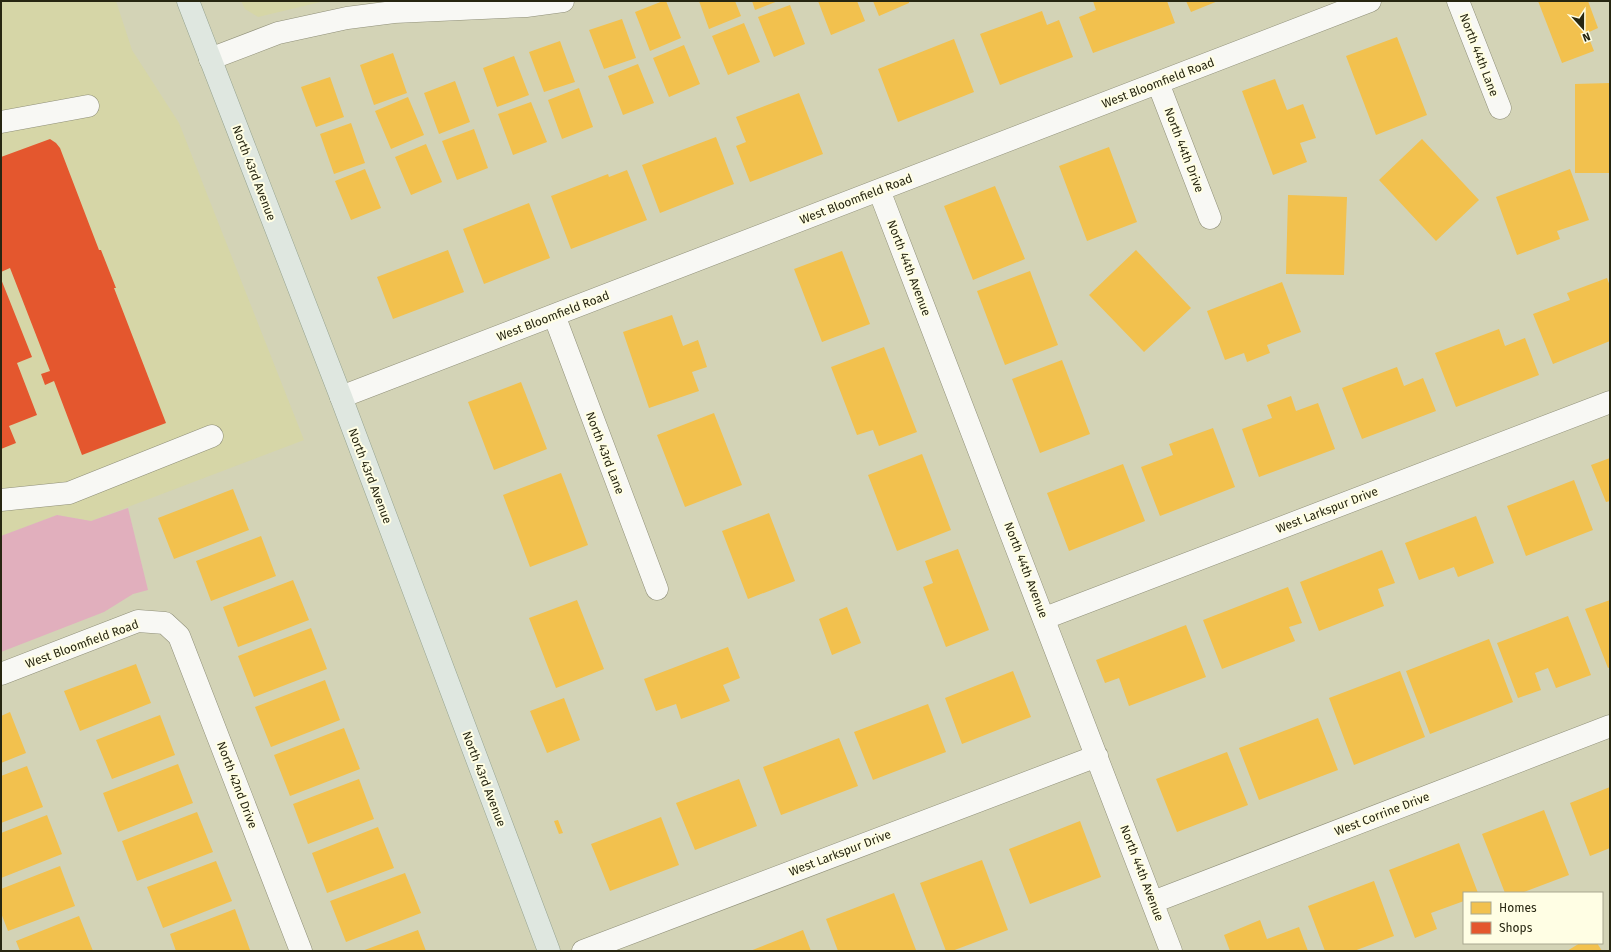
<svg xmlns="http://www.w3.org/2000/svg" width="1611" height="952" font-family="'Fira Sans',sans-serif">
<rect width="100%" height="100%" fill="#d3d3b6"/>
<path fill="#d6d6a7" d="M1,1H116L132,50L179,123L304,440L91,521L57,515L1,536Z
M241,1H325L258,17L245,9Z"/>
<path fill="#e1afbd" d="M128,508L148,590L133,594L104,612L1,652V536L57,515L91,521Z"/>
<path fill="#f2c14e" d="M663,1H666L681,38L650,51L635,12Z
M699,1H735L741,16L709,29Z
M752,1H778L755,10Z
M818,1H857L865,21L831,35Z
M873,1H909V3L879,16Z
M1093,1H1167L1175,23L1093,53L1079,17L1096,10Z
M1186,1H1218L1191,12Z
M1538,1H1588L1598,28L1587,33L1594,51L1562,63Z
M790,5L805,44L774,57L758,17Z
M1042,11L1047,25L1059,20L1073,57L1000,85L980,34Z
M622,19L636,58L604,69L589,30Z
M744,23L760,62L728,75L712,36Z
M1397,37L1427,115L1376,135L1346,56Z
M954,39L974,92L898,122L878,69Z
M560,41L575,82L544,92L529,52Z
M684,45L700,84L669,97L653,58Z
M393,53L407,93L374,105L360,65Z
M514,56L529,95L497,107L483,68Z
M638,64L654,103L623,115L608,76Z
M330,77L344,117L316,127L301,87Z
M1275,79L1287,110L1303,104L1316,138L1300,143L1307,162L1273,175L1242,91Z
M455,81L470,122L439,134L424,93Z
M1610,83V173H1575V84Z
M579,88L593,127L562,139L548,100Z
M799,93L823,154L750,182L736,146L746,142L736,117Z
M408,97L424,135L391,149L375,111Z
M531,102L547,142L513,155L498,114Z
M351,123L365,163L334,174L320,134Z
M474,129L488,168L457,180L442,141Z
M716,137L734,184L660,213L642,165Z
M1422,139L1479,200L1436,241L1379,180Z
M426,144L442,182L411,195L395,157Z
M1109,147L1137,222L1087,241L1059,166Z
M365,169L381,208L351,220L335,181Z
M1570,169L1589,220L1557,231L1560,239L1517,255L1496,197Z
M627,170L647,220L571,249L551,196L608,174L609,177Z
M995,186L1025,259L973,280L944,206Z
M1288,195L1347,197L1344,275L1286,274Z
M529,203L550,258L484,284L463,229Z
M448,250L464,292L393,319L377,277Z
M1136,250L1191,308L1144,352L1089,295Z
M842,251L870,324L822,342L794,269Z
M1030,271L1058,345L1005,365L977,291Z
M1607,278L1610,286V341L1553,364L1533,314L1570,300L1567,293Z
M1282,282L1301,332L1267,345L1270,353L1247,362L1244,353L1225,360L1207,311Z
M672,315L683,346L698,340L707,367L692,372L699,391L649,408L623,332Z
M1499,329L1505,346L1525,338L1539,375L1456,407L1435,353Z
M884,347L917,432L879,446L873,430L857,435L831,367Z
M1062,360L1090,434L1040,453L1012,379Z
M1397,367L1404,386L1423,378L1436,411L1362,439L1342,388Z
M521,382L547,449L494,470L468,402Z
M1291,396L1296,411L1318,403L1335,449L1259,477L1242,429L1272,418L1267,405Z
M714,413L742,485L685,507L657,435Z
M1213,428L1235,487L1160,516L1141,467L1173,455L1169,444Z
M922,454L951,530L897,551L868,475Z
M1610,458V501L1606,502L1591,465Z
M1123,464L1145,521L1069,551L1047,493Z
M561,473L588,545L530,567L503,495Z
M1574,480L1593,530L1526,556L1507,506Z
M233,489L249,530L174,559L158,518Z
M769,513L795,581L748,599L722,531Z
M1476,516L1494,563L1458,577L1454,567L1419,580L1405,543Z
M261,536L276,576L211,601L196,561Z
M958,549L989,630L946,647L923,587L933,583L925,561Z
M1382,550L1395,583L1378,589L1384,606L1319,631L1300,582Z
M293,580L309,620L238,647L223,607Z
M1288,587L1302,623L1289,627L1295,641L1222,669L1203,620Z
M577,600L604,669L556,688L529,618Z
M1610,600V667L1608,668L1585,609Z
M847,607L861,643L832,655L819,619Z
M1568,616L1591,675L1556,688L1548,668L1535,673L1541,690L1518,698L1497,643Z
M1186,625L1206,677L1129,706L1119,678L1105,683L1096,660Z
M311,628L327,669L254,697L238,656Z
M1489,639L1513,702L1430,734L1406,671Z
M728,647L740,678L723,685L730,701L681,719L676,704L656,711L644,679Z
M136,664L151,703L80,731L64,691Z
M1013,671L1031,717L962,744L945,698Z
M1400,671L1425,737L1354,765L1329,698Z
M325,680L340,720L271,747L255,707Z
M564,698L580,740L547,753L530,711Z
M928,704L946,752L873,780L854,732Z
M10,712L26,753L1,763V716Z
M160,715L175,755L112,779L96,740Z
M1318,718L1338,770L1259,800L1239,748Z
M344,728L360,769L290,796L274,755Z
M839,738L858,786L781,815L763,767Z
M1227,752L1248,805L1177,832L1156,779Z
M178,764L193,803L118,832L103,793Z
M27,766L43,807L1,823V776Z
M359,779L374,819L308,844L293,804Z
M739,779L757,826L695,850L676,803Z
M1610,787V848L1590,856L1570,803Z
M1544,810L1569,875L1521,893H1505L1482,834Z
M197,812L213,852L137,881L122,841Z
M47,815L62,854L1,878V833Z
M661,817L679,865L610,891L591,844Z
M558,820L563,833L559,834L554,821Z
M1080,821L1101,877L1030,904L1009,849Z
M378,827L394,868L327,893L312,853Z
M1459,843L1478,893H1464V901L1431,913L1437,929L1415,938L1389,870Z
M982,860L1008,930L952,951H946L920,883Z
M216,861L232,901L163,928L147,887Z
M60,866L75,906L8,931L1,913V889Z
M405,873L421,913L346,942L330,901Z
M1374,881L1394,936L1354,951H1325L1308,906Z
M894,893L916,950L838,951L826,919Z
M235,909L250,950L176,951L170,934Z
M79,916L93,951H20L16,941Z
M1260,920L1267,939L1299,927L1308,951H1230L1224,935Z
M418,930L426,951H362Z
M803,930L811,951H750Z
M1580,943H1597L1602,951H1567Z"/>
<path fill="#e4572e" d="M50,139L56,143L60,148L99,250H101L116,288H114L166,423L82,455L54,381L45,385L41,374L50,371L10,268L1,272V157Z
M1,279L32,357L17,363L37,415L9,426L16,443L1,449Z"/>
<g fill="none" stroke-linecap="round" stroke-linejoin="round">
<g stroke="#8f8f78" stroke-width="23">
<path id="minor" d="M1458,1L1500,108
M210,59L278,33L347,18L394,12L526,6L563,1
M1158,83L1210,218
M1,122L88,106
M879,190L1171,951
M554,315L657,589
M341,397L1370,1
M1,500L69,493L212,436
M1045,618L1610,402
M1,674L138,621L165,623L179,636L301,951
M1153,902L1610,726
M583,951L1097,756"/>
</g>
<g stroke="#96a390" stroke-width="23">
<path id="major" d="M188,1L341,397L549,951"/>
</g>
<use href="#minor" stroke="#f8f8f4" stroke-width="22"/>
<use href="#major" stroke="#dfe7e0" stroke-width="22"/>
</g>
<g text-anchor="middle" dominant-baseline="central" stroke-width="4" stroke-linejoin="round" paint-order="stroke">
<g font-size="12" fill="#272611" stroke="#fffee4">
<text transform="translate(1479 55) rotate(69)">North 44th Lane</text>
<text transform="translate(1158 83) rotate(-21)">West Bloomfield Road</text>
<text transform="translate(1184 150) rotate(69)">North 44th Drive</text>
<text transform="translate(254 173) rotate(69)">North 43rd Avenue</text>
<text transform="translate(856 199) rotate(-21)">West Bloomfield Road</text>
<text transform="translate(909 268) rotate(69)">North 44th Avenue</text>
<text transform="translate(553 316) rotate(-21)">West Bloomfield Road</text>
<text transform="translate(605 453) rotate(69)">North 43rd Lane</text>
<text transform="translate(370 476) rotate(69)">North 43rd Avenue</text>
<text transform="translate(1327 510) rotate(-21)">West Larkspur Drive</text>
<text transform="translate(1026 570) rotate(69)">North 44th Avenue</text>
<text transform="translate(82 644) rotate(-20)">West Bloomfield Road</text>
<text transform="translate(484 779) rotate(69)">North 43rd Avenue</text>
<text transform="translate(237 785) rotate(69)">North 42nd Drive</text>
<text transform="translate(1382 814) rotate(-21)">West Corrine Drive</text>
<text transform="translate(840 853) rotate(-21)">West Larkspur Drive</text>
<text transform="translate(1142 873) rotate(69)">North 44th Avenue</text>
</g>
</g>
<rect width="1611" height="952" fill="none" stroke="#272611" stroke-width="4"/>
<rect x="1463" y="892" width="140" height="52" fill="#fffee4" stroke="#a9a890"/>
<rect x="1471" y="902" width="20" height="12" fill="#f2c14e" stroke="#a9a890"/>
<text x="1499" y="912" font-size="12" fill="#272611">Homes</text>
<rect x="1471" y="922" width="20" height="12" fill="#e4572e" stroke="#a9a890"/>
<text x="1499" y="932" font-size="12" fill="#272611">Shops</text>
<g transform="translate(1583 28) rotate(159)" stroke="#fffee4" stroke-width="3" paint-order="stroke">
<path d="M0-3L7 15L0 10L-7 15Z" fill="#272611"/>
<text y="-6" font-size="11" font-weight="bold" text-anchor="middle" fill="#272611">N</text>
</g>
</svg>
